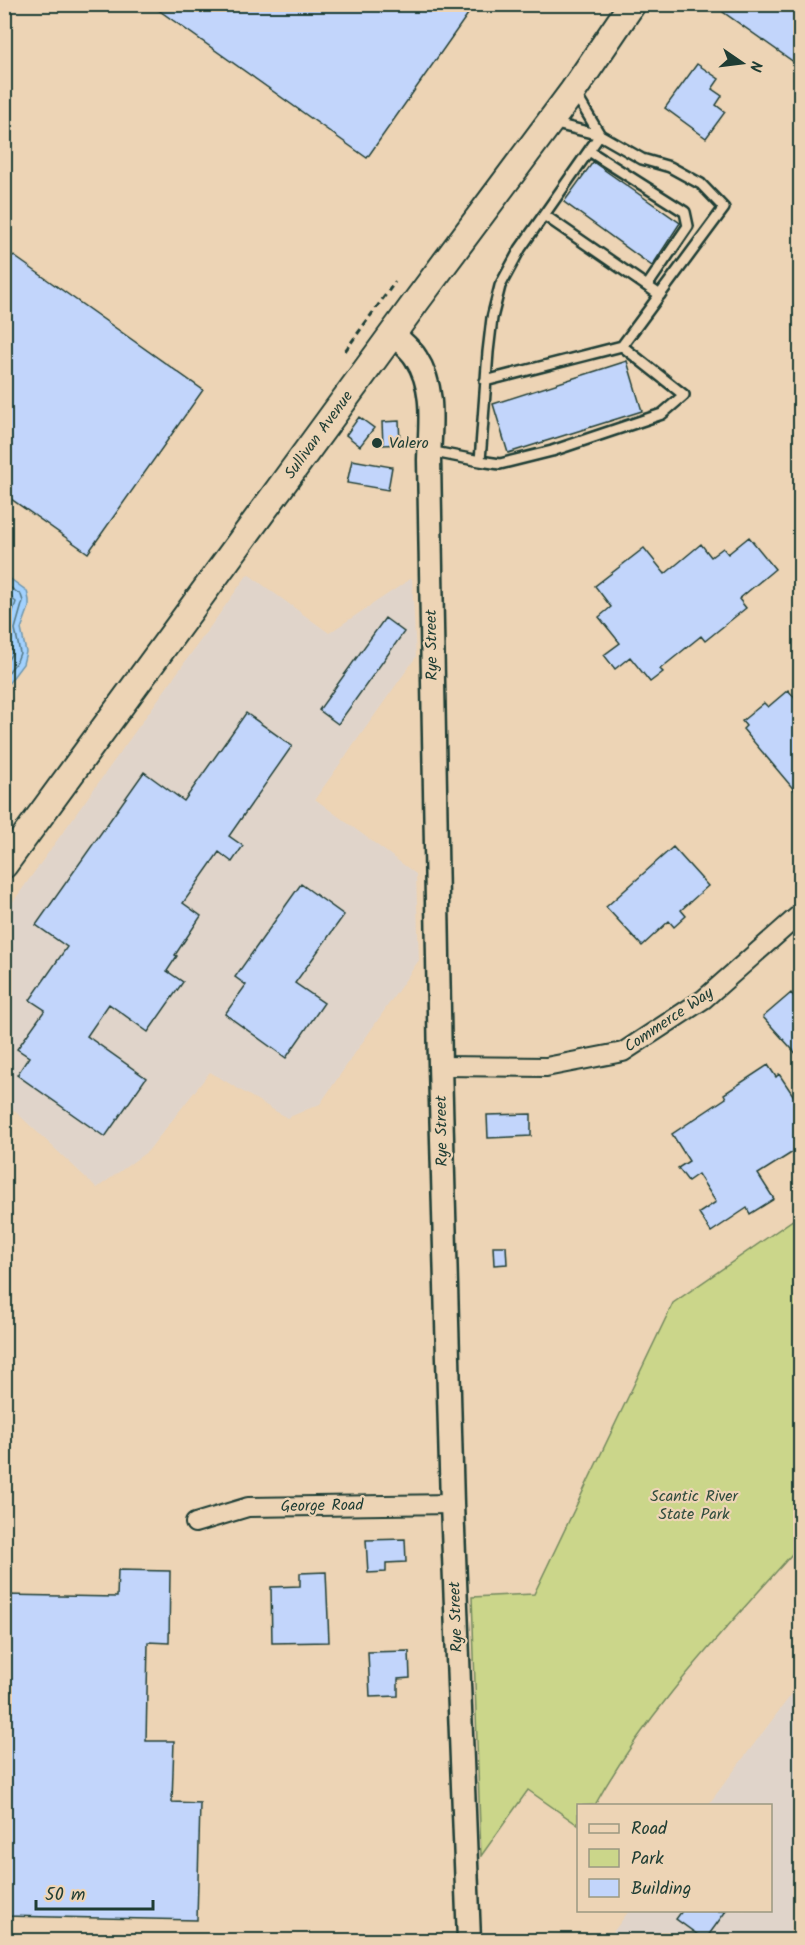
<svg xmlns="http://www.w3.org/2000/svg" width="805" height="1945" font-family="Kalam,sans-serif">
<rect width="100%" height="100%" fill="#edd4b5"/>
<filter id="ink" filterUnits="userSpaceOnUse"><feTurbulence type="fractalNoise" baseFrequency=".0167" numOctaves="2"/><feDisplacementMap in="SourceGraphic" scale="12" xChannelSelector="R" yChannelSelector="G"/><feConvolveMatrix kernelMatrix="1 2 1 2 8 2 1 2 1" color-interpolation-filters="sRGB"/></filter>
<g filter="url(#ink)">
<path fill="#e0d4ca" d="M248,574L329,633L412,578L416,657L315,799L416,874L419,960L320,1104L287,1118L210,1072L148,1151L97,1188L5,1102V913Z
M800,1683V1940H607L629,1911L770,1910V1806L708,1805Z"/>
<path fill="#cbd68a" stroke="#758a5f" stroke-width="1.5" d="M800,1215V1545C728,1627 648,1708 595,1805L578,1806V1825L528,1790L481,1856L472,1597L534,1594L673,1303Z"/>
<path fill="#a2d1fe" stroke="#6e96ad" stroke-width="1.5" d="M5,575L27,591L29,600V607L21,629L26,652L23,664L5,688Z"/>
<g fill="none" stroke-linecap="round" stroke-linejoin="round">
<path stroke="#537885" stroke-width="1.5" d="M4,583L21,595L23,601L15,629L20,653L17,661L4,678
M4,592L16,602L7,629L12,653L4,666"/>
</g>
<path fill="#c2d5fb" stroke="#1f3d34" stroke-width="1.5" d="M150,4H475L367,158Z
M729,4H801V67L723,12Z
M697,64L719,79L712,89L722,96L716,105L725,112L706,138L665,108Z
M593,162L680,223L652,266L564,202Z
M4,249L203,390L88,553L4,494Z
M627,361L642,411L508,453L493,404Z
M359,417L374,428L360,446L346,435Z
M399,421L400,444L383,445L382,422Z
M352,460L392,467L388,490L347,483Z
M749,537L775,569L739,599L746,608L705,641L701,636L660,669L663,672L650,682L630,657L615,669L604,655L620,643L599,617L611,607L595,586L644,548L665,574L701,544L711,557L723,548L728,554Z
M385,618L404,632L338,724L319,710Z
M788,690L801,705V798L743,729L746,726L742,721L764,703L768,707Z
M246,713L292,746L229,836L243,846L232,862L219,852L183,903L201,916L175,955L177,956L167,971L183,982L148,1032L109,1004L87,1036L146,1078L105,1137L17,1075L29,1057L17,1049L45,1010L30,1000L67,947L36,925L144,772L184,801Z
M673,847L708,886L681,910L686,916L674,927L669,921L642,946L606,907Z
M301,884L344,915L295,983L324,1003L286,1058L225,1014L246,985L235,977Z
M791,993L801,1004V1059L763,1017Z
M768,1065L776,1077L779,1074L801,1107V1147L758,1174L774,1199L750,1214L747,1208L711,1232L699,1213L716,1202L698,1174L688,1181L678,1168L689,1161L672,1134L726,1098L724,1094Z
M531,1114V1136L488,1138L487,1115Z
M493,1246H506L507,1264L494,1265Z
M405,1539L406,1562L386,1563V1572L368,1573L366,1540Z
M118,1570L170,1571L169,1643L148,1642L146,1741H174L172,1802L200,1803L197,1920L4,1916V1595L117,1597Z
M326,1572L329,1642L272,1643L271,1587L300,1586V1573Z
M409,1651L410,1678L398,1679V1696L370,1697L368,1652Z
M682,1911H726L705,1940L676,1919Z"/>
<g fill="none" stroke-linecap="round" stroke-linejoin="round">
<g stroke="#1f3d34" stroke-width="14">
<path id="service" d="M575,93L600,135
M552,123L600,135L642,159L670,167L701,184L724,208L622,346
M589,151L685,212L688,226L647,286
M544,215L660,295
M429,451L480,461L488,352L492,318L500,286L520,249L600,135
M480,461L500,464L552,451L662,414L684,395L622,346L485,381"/>
</g>
<g stroke="#1f3d34" stroke-width="22">
<path id="minor" d="M440,1066L546,1067L623,1052L704,999L800,914
M195,1523L248,1507L452,1504"/>
</g>
<g stroke="#1f3d34" stroke-width="27">
<path id="tertiary" d="M393,334C401,342 411,349 416,358C436,389 430,425 429,460L440,1066L452,1504L469,1940"/>
</g>
<g stroke="#1f3d34" stroke-width="30">
<path id="secondary" d="M4,865L418,299L573,91L632,4"/>
</g>
<path stroke="#1f3d34" stroke-width="3" stroke-dasharray="6 4.5" stroke-linecap="butt" d="M345,351L395,282"/>
<use href="#service" stroke="#edd4b5" stroke-width="9"/>
<use href="#minor" stroke="#edd4b5" stroke-width="18"/>
<use href="#tertiary" stroke="#edd4b5" stroke-width="22"/>
<use href="#secondary" stroke="#edd4b5" stroke-width="26"/>
</g>
</g>
<circle fill="#1f3d34" stroke="#edd4b5" stroke-width="2" cx="377" cy="443" r="6"/>
<g text-anchor="middle" dominant-baseline="central" stroke-width="4.5" stroke-linejoin="round" paint-order="stroke">
<g font-size="16" fill="#1f3d34" stroke="#edd4b5">
<text transform="translate(319 435) rotate(-54)">Sullivan Avenue</text>
<text transform="translate(432 645) rotate(-91)">Rye Street</text>
<text transform="translate(669 1020) rotate(-34)">Commerce Way</text>
<text transform="translate(442 1131) rotate(-91)">Rye Street</text>
<text transform="translate(322 1506) rotate(-1)">George Road</text>
<text transform="translate(456 1617) rotate(-92)">Rye Street</text>
</g>
<g font-size="16" fill="#1f3d34" stroke="#edd4b5" text-anchor="start">
<text x="389" y="443">Valero</text>
</g>
<g font-size="16" fill="#304c3d" stroke="#edd4b5">
<text x="694" y="1496">Scantic River<tspan x="694" dy="18">State Park</tspan></text>
</g>
</g>
<rect width="805" height="1945" fill="none" stroke="#edd4b5" stroke-width="24"/>
<rect x="12" y="12" width="781" height="1921" fill="none" stroke="#1f3d34" stroke-width="2" filter="url(#ink)"/>
<rect x="577" y="1804" width="195" height="108" fill="#edd4b5" stroke="#9b9881" stroke-width="1.5"/>
<rect x="589" y="1824" width="30" height="9" fill="#edd4b5" stroke="#9b9881" stroke-width="1.5"/>
<text x="631" y="1834" font-size="18" fill="#1f3d34">Road</text>
<rect x="589" y="1849" width="30" height="18" fill="#cbd68a" stroke="#9b9881" stroke-width="1.5"/>
<text x="631" y="1864" font-size="18" fill="#1f3d34">Park</text>
<rect x="589" y="1879" width="30" height="18" fill="#c2d5fb" stroke="#9b9881" stroke-width="1.5"/>
<text x="631" y="1894" font-size="18" fill="#1f3d34">Building</text>
<g transform="translate(742 63) rotate(104)" stroke="#edd4b5" stroke-width="4.5" paint-order="stroke">
<path d="M0-4.5L10 22L0 15L-10 22Z" fill="#1f3d34"/>
<text y="-9" font-size="16" font-weight="bold" text-anchor="middle" fill="#1f3d34">N</text>
</g>
<path d="M36 1900v9h117v-9" fill="none" stroke="#1f3d34" stroke-width="3"/>
<text x="45" y="1900" font-size="18" fill="#1f3d34" stroke="#edd4b5" stroke-width="4.5" paint-order="stroke">50 m</text>
</svg>
